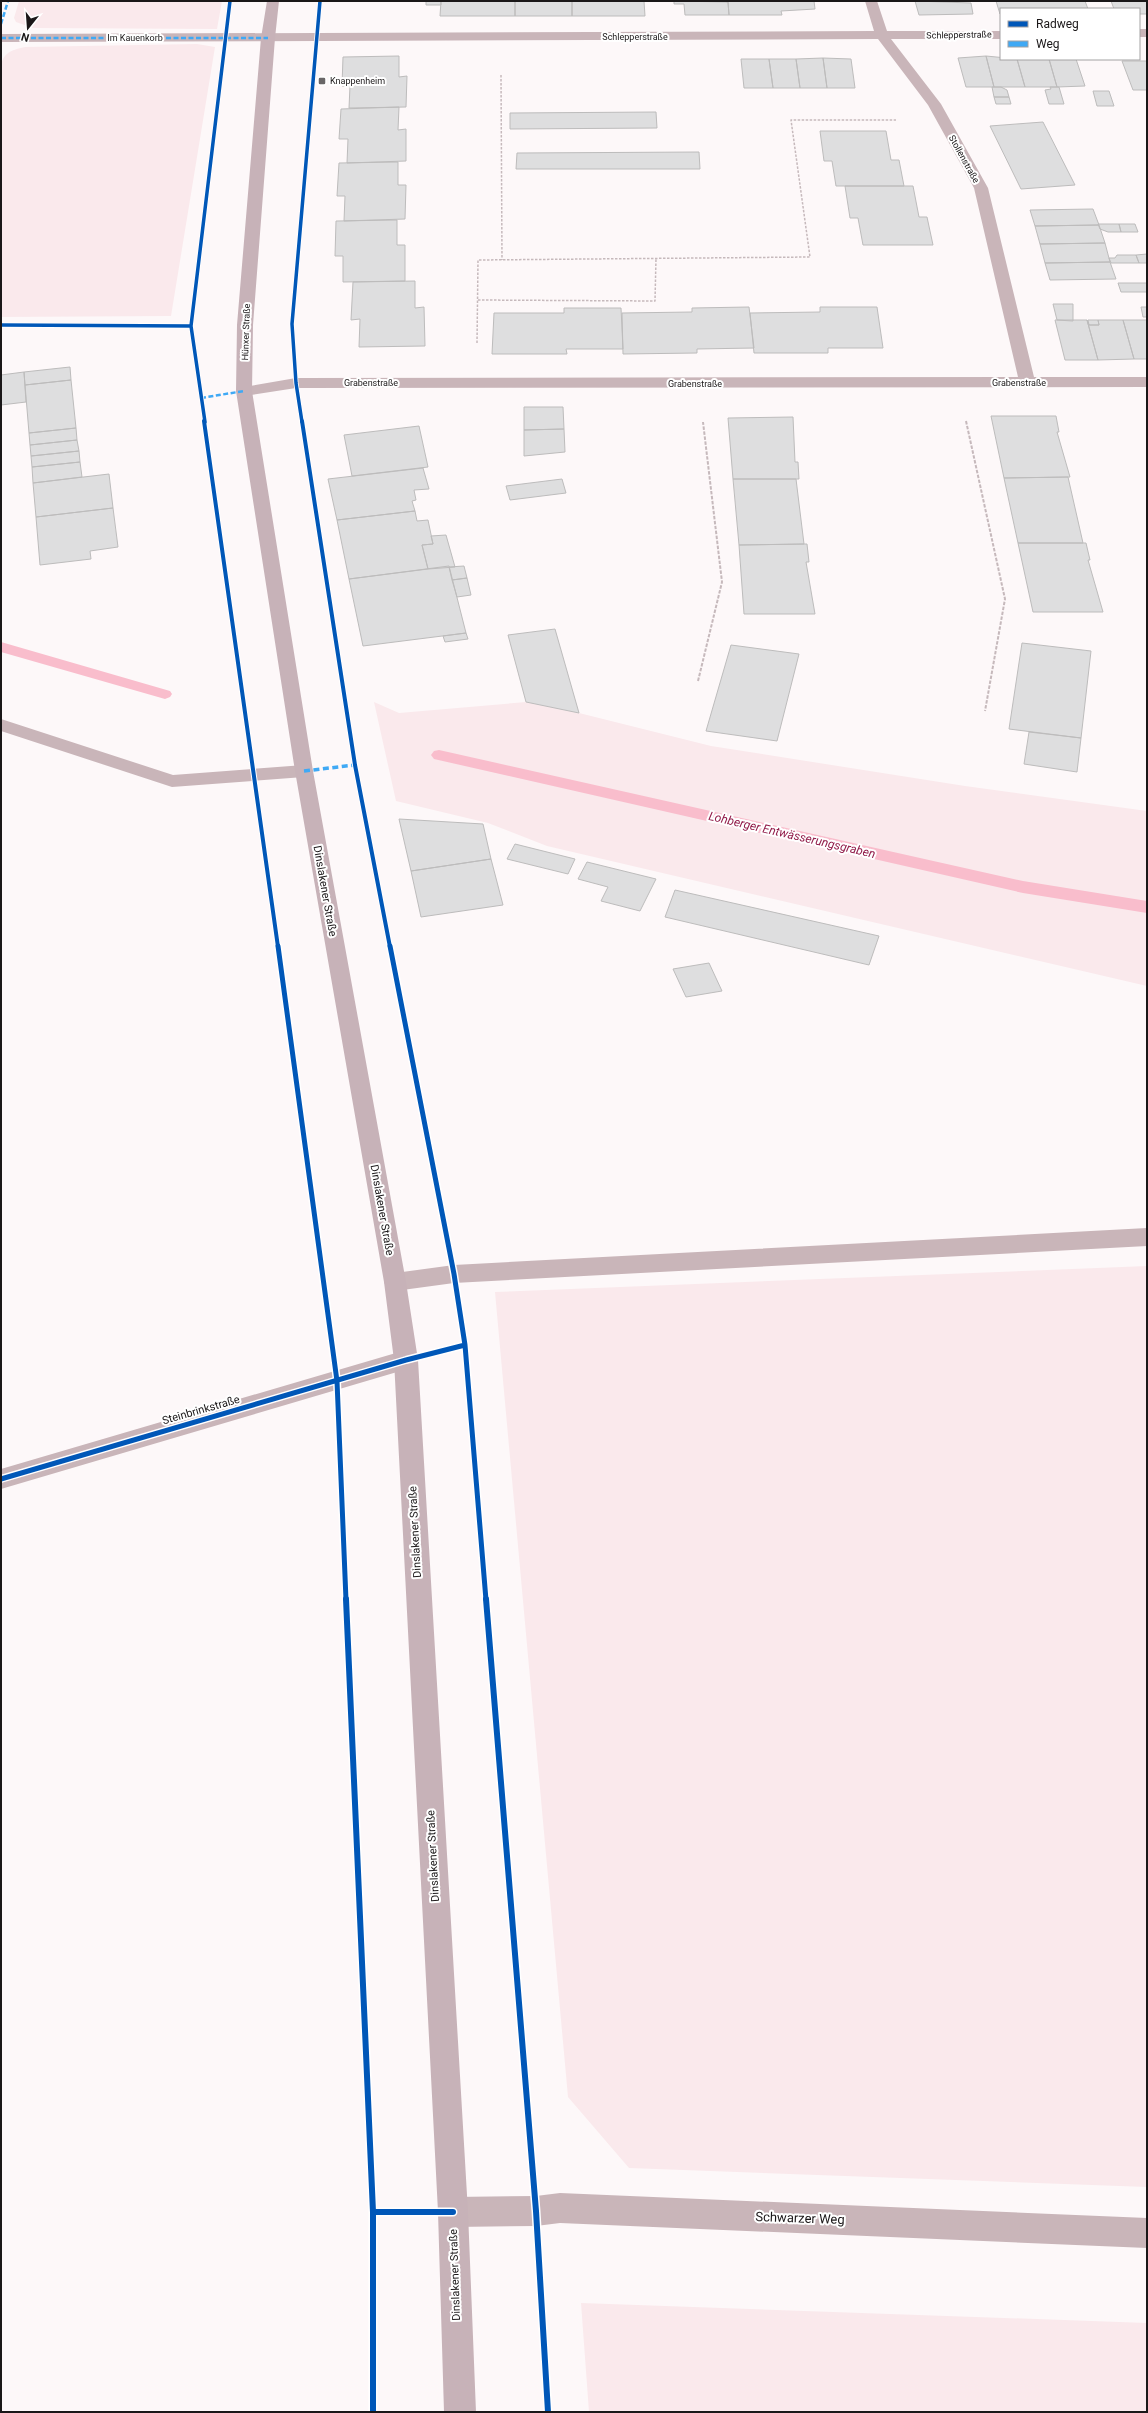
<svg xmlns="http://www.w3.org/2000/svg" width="1148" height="2413" font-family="Roboto,sans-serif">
<rect width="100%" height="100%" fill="#fdf8f9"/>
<path fill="#fae9ec" d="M19,1H222L217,29L33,28L16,22L14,18Z
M197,44L215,47L171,316L1,317V64C5,51 13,50 25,47Z
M374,702L399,713L526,702L579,713L711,746L965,786L1147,811V986L547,846L488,823L396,801Z
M1147,1266V2187L629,2168L568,2097L495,1292Z
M581,2303L1147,2323V2412H589Z"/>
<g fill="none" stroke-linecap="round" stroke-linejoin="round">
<path fill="#f9bdcc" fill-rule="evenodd" d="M1,642L170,691L172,694L170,697L165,699L1,652Z
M439,750L1023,881L1147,901V913L1023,893L434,759L431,755L434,751Z"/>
</g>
<path fill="#dededf" stroke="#bdbcbc" d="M426,1H441V5H426Z
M441,1H515V16H440Z
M515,1H572V16H515Z
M572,1H644L645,16H572Z
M674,1L728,2L729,15H685L684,4H674Z
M723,1H814L815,9L781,11L782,15H729L728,2Z
M915,1L971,3L973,14L919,15Z
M996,1H1085L1088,9H1001L1000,14Z
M1111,1H1147V14H1139V9H1114Z
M399,56V77L407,76L406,107L349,108L350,86H342L343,57Z
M986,56L1017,59L1025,87H994Z
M986,56L994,87H966L958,58Z
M823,58L851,59L855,88H827Z
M823,58L827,88H800L796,59Z
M741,59H769L773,88H744Z
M769,59H796L800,88H773Z
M1017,59H1049L1057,87H1025Z
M1049,59H1076L1085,86L1057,87Z
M1122,61H1147V90H1133Z
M992,87H1001L1007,90L1009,97H994Z
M1050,87H1059L1064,104H1049L1045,90L1051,89Z
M1093,91H1109L1114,106H1097Z
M994,97H1009L1011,104H996Z
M399,107L398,130L406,129V161L347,163L348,139H339L341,109Z
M656,112L657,128L510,129V113Z
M1043,122L1075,185L1021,189L990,126Z
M820,131H886L891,160H899L904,186H836L832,161H824Z
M699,152L700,169H516L517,153Z
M398,162V185H406L405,219L344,221L345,196H337L339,163Z
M845,186H913L919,217H927L933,245H863L858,218H850Z
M1093,209L1099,225L1035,226L1030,210Z
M397,220V245H405V281L343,282V256H335L336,221Z
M1098,224H1119L1121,232H1108L1100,229Z
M1119,224H1135L1138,232H1121Z
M1099,225L1105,243L1040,244L1035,226Z
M1105,243L1110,262L1045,263L1040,244Z
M1147,254V263H1139L1136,255Z
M1117,255H1136L1139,263H1111L1109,258H1115Z
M1110,262L1116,279L1050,280L1045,263Z
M415,281V308L424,307L425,346L359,347L360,319L351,320L353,282Z
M1118,283H1147V292H1121Z
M1053,304H1073V321L1057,320Z
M749,307L754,348L697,349V353L623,354L622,313L692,312V308Z
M820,307H877L883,348H828V353H754L750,313L820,312Z
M1141,307H1147V317H1143Z
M564,308H621L623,349H566L567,354H492L494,313H564Z
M1055,320H1087L1098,360H1065Z
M1087,320L1089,325H1099L1098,320H1123L1134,359L1098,360Z
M1088,320H1098L1099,325H1089Z
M1123,320H1147V359H1134Z
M70,367L71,380L25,385L24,372Z
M24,372L26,402L1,405V375Z
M71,380L76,428L29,433L25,385Z
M524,407H563L564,429L524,430Z
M991,416H1056L1059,432H1057L1070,477L1004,478Z
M793,417L795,462H798L799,479H733L728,418Z
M419,426L428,467L352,476L344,435Z
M76,428L77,440L30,445L29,433Z
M564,429L565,452L524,456V430Z
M77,440L79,451L31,456L30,445Z
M79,451L80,462L32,467L31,456Z
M80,462L82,477L33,483L32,467Z
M423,468L429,489L414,490L416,500L412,501L415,511L337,520L328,479Z
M109,474L113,508L36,517L33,483Z
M1068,477L1083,543H1018L1004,478Z
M562,479L566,493L510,500L506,486Z
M733,479H796L804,544L739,545Z
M113,508L118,547L90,551L91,559L40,565L36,517Z
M415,511L417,521L428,520L433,544L422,545L428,569L349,579L337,520Z
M446,535L455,567L428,569L422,545L433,544L431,536Z
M1018,543H1086L1090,560H1088L1103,612H1033Z
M807,544L809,562H806L815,614H744L739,545Z
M449,566L466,633L363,646L349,579Z
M464,566L467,578L452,580L449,567Z
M467,578L471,595L457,597L452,580Z
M555,629L579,713L526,702L508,635Z
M466,633L468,639L445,642L443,636Z
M1022,643L1091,651L1081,738L1009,729Z
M731,645L799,654L777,741L706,731Z
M1029,732L1081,738L1077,772L1024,764Z
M399,819L483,824L491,859L411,871Z
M515,844L575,859L568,874L507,859Z
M491,859L503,905L421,917L411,871Z
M587,862L656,879L640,911L601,901L608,887L578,879Z
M675,890L879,936L869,965L665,917Z
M709,963L722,991L686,997L673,969Z"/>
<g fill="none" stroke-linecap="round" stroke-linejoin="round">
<path stroke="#c6b9bc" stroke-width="1.5" stroke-dasharray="2.5 1.5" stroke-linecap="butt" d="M501,75L502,260
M478,300L655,301L656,258
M477,343L478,260L810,257L791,120H896"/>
<path stroke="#c6b9bc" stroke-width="2" stroke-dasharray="3.5 1.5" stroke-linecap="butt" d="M966,421L1005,599L985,711
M698,681L722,582L703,422"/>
<path fill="#c9b5b9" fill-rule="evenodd" d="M1,719L173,775L304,765L311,767L313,771L311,775L304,777L172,787L1,731Z
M1147,1228V1246L454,1283L395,1291L387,1289L384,1282L387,1275L395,1273L454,1265Z"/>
<path fill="#c9b5b9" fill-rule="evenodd" d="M865,1H877L887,31H1001V39H891L941,104L988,188L1034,377H1147V387L296,388L244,396L238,394L236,391L238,388L296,378L1018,377L974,188L928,105L878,39L1,42V34L874,31Z
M1139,29H1147V37H1139Z"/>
<path fill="#c9b5b9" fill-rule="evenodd" d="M406,1350L414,1353L418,1360L414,1367L1,1489V1469Z
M560,2193L1147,2218V2248L560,2223L536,2226L453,2227L443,2222L438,2212L443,2202L453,2197L536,2196Z"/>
<path fill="#c7b2b8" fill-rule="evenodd" d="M267,1H279L275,38L253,325L252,391L313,771L406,1282L418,1360L468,2212L476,2412H444L438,2212L394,1360L384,1282L295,771L236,391L237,325L261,38Z"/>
<path stroke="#3fa9f5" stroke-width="2.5" stroke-dasharray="5 2.5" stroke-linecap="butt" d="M1,24L8,1
M1,38H268
M201,398L244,391"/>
<path stroke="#3fa9f5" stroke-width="3.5" stroke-dasharray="6 3.5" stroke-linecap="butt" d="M304,771L355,765"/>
<g stroke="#fff" stroke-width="5">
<path id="cycleway-far3" d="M1,325L191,326
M205,422L191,326L230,1
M302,422L296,383L292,324L320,1"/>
</g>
<g stroke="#fff" stroke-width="6">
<path id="cycleway-far2" d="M204,421L278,947
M302,421L355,765L390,947"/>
</g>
<g stroke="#fff" stroke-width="8">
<path id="cycleway-far1" d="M278,946L337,1381L346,1600
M390,946L454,1274L465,1345L486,1600
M1,1479L406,1360L465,1345"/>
</g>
<g stroke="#fff" stroke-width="9">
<path id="cycleway" d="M346,1599L373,2212V2412
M486,1599L536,2211L548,2412
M373,2212H453"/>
</g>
<use href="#cycleway-far3" stroke="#0057b8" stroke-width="3.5"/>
<use href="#cycleway-far2" stroke="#0057b8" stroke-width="4"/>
<use href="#cycleway-far1" stroke="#0057b8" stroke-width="5"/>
<use href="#cycleway" stroke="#0057b8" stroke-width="6"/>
</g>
<rect fill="#696667" stroke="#fff" stroke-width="1.5" x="318" y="77" width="8" height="8" rx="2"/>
<g text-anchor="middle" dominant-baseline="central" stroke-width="4" stroke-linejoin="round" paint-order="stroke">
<g font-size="9" fill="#1a1718" stroke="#fff">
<text transform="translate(959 35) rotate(-1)">Schlepperstraße</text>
<text x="635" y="37">Schlepperstraße</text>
<text x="135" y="38">Im Kauenkorb</text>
<text transform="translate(964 159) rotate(61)">Stollenstraße</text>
<text transform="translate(246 332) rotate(-88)">Hünxer Straße</text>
<text x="371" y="383">Grabenstraße</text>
<text x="1019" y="383">Grabenstraße</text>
<text x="695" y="384">Grabenstraße</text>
</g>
<g font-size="9" fill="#1a1718" stroke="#fff" text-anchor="start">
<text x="330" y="81">Knappenheim</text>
</g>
<g font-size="11" fill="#1a1718" stroke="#fff">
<text transform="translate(325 891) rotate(80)">Dinslakener Straße</text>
<text transform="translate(382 1210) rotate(80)">Dinslakener Straße</text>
<text transform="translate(201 1410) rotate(-16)">Steinbrinkstraße</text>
<text transform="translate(415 1532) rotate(-93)">Dinslakener Straße</text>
<text transform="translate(433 1856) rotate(-93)">Dinslakener Straße</text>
<text transform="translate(455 2275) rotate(-92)">Dinslakener Straße</text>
</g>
<g font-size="12" font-style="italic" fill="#911b49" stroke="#fff">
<text transform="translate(792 835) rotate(13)">Lohberger Entwässerungsgraben</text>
</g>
<g font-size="13" fill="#1a1718" stroke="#fff">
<text transform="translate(800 2218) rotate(2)">Schwarzer Weg</text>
</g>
</g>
<rect width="1148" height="2413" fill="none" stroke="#1a1718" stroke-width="4"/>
<rect x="1000" y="8" width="140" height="52" fill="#ffffff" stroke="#a3a2a3"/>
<rect x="1008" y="21" width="20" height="6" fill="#0057b8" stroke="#a3a2a3"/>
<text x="1036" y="28" font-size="12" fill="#1a1718">Radweg</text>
<rect x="1008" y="41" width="20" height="6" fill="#3fa9f5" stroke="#a3a2a3"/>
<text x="1036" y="48" font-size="12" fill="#1a1718">Weg</text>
<g transform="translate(28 28) rotate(197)" stroke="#ffffff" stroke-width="3" paint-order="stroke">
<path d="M0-3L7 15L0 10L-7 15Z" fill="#1a1718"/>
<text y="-6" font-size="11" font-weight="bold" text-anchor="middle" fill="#1a1718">N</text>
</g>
</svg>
